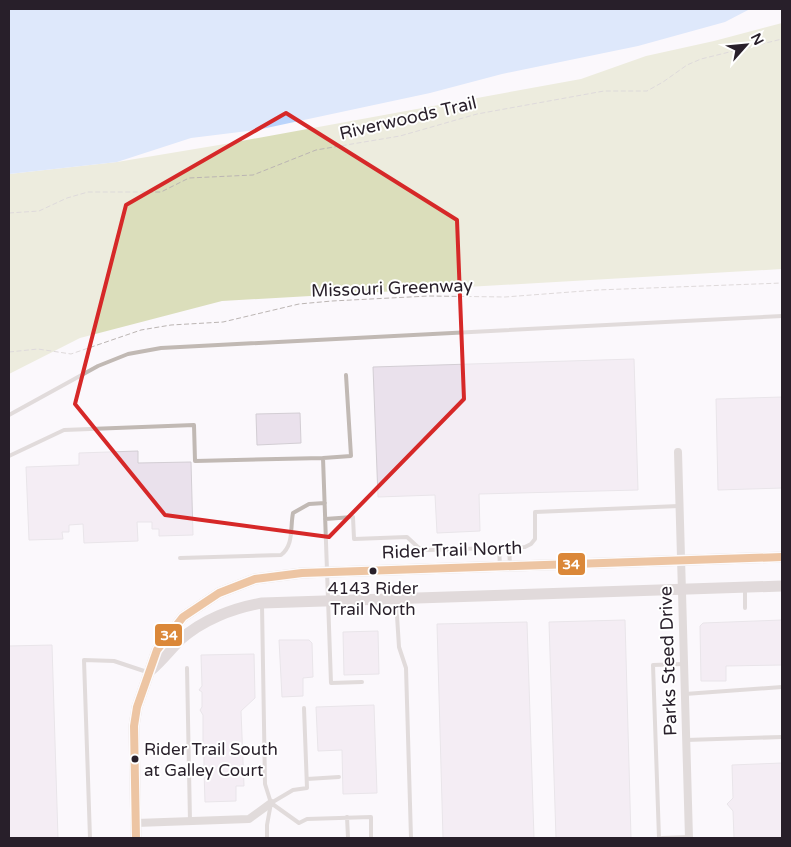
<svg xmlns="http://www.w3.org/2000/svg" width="791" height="847" font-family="'Varela Round',sans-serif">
<rect width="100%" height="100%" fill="#fbf8fc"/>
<path fill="#dbdebb" d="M782,23V269L222,301L80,338L9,374V174L117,162L225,144L581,79L646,56L714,41Z"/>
<path fill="#bad4fb" d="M9,9H750L725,22L638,46L502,74L430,93L257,130L191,138L117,162L9,174Z"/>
<path fill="#eae1ec" stroke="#d3ced4" d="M634,359L638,490L479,494L480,531L437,533L435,495L378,497L373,367Z
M782,397V488L718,490L716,399Z
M300,413L301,443L257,445L256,414Z
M138,451V463L191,462L193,535L159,536V529H152V522H137L138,541L84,543L83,524L69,525V532H62L63,539L29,540L26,467L79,465V453Z
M625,620L631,838H556L549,622Z
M782,620V665L726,666V681H701L700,626L703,623Z
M527,622L534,838H443L437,624Z
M378,631L379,674L344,675L343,632Z
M279,640H309L312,643L313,677L303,678V696L282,697Z
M52,645L58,838H9V646Z
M254,654L255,698L241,711L244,786H236V801L205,802L204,771L201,768L204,766V749L201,748L203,743V715L200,710L202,707V692L199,690L202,686L201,655Z
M374,705L377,793L343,794L342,750L318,751L316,707Z
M782,763V838H734L733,811L727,804L733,798L732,765Z"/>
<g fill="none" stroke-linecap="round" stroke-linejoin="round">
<path stroke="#bbb5b3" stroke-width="1" stroke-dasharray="5 2.5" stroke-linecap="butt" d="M9,213L39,211L67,198L88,192H161L189,178L253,175L316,150L400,136L477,114L604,91H647L663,82L687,65L701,59L782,39
M9,352L38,349L71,354L141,330L171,325L223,322L299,304L332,301L429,296L505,297L597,290L782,283"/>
<path stroke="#c1b9b4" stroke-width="4" d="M346,375L351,456L323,458L331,683L362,682
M9,415L98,366L128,354L161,348L782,316
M9,456L64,430L194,425L195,461L323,458
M325,519L353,517L354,539L407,537L419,548L429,550L525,547L531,544L535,539V512L679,506
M509,547L510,565
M499,548L500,566
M180,558L281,555C294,545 290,528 293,513L309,504L325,503
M745,590V608
M396,600L399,647L406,668L411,838
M262,605L265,784L271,803L267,825V838
M187,668L190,821
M685,694L782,687
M686,740L782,737
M307,779L339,777
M271,803L299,823L307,819L371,817V838
M271,803L293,790L307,788L304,708
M347,817L348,838
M90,838L84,660L114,661L147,672
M659,838L653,665L683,664
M662,838L689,837"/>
<path stroke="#c1b9b4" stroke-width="8" d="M678,452L689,838
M136,823L249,819L271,803"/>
<path stroke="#c0b7b3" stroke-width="11" d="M150,671C161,662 170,650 180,640C202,620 233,608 262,603L782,586
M136,838L134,726L137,707L157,650L183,617L219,593L255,579L302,573L782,557"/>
<g stroke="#fff" stroke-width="11">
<path id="bus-1" d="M136,838L134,726L137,707L157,650L183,617L219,593L255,579L302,573L782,557"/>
</g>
<use href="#bus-1" stroke="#db8839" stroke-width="8"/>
</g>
<path d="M0 0H791V847H0ZM286,113L457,220L464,399L329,537L165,515L75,404L126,205Z" fill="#fbf8fc" fill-opacity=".55" fill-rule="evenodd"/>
<path fill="none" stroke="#d62828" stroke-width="4" stroke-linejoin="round" d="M286,113L457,220L464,399L329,537L165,515L75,404L126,205Z"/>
<g fill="#281f2a" stroke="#fff" stroke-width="2">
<circle cx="373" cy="571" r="4.5"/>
<circle cx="135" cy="759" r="4.5"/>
</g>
<g text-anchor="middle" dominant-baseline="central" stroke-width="4" stroke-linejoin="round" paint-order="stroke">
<g font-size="17" fill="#281f2a" stroke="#fff">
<text x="373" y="588">4143 Rider<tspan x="373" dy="21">Trail North</tspan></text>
<text x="144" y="749" text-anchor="start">Rider Trail South<tspan x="144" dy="21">at Galley Court</tspan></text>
</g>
<g font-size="18" fill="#281f2a" stroke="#fff">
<text transform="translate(408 118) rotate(-13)">Riverwoods Trail</text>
<text transform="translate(392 288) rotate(-2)">Missouri Greenway</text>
<text transform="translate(452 550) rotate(-2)">Rider Trail North</text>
<text transform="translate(668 661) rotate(-92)">Parks Steed Drive</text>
</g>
</g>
<g stroke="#fff" stroke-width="2">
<rect x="557" y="552" width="29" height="24" rx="5" fill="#db8839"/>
<rect x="154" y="623" width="29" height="24" rx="5" fill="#db8839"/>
</g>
<g font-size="14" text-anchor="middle" font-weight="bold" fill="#fff">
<text x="571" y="569">34</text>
<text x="169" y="640">34</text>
</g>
<rect width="791" height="847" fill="none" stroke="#281f2a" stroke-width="20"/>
<g transform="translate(746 45) rotate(63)" stroke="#ffffff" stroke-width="4" paint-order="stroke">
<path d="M0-4L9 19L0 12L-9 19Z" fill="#281f2a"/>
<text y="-8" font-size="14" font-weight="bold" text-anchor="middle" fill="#281f2a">N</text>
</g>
</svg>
